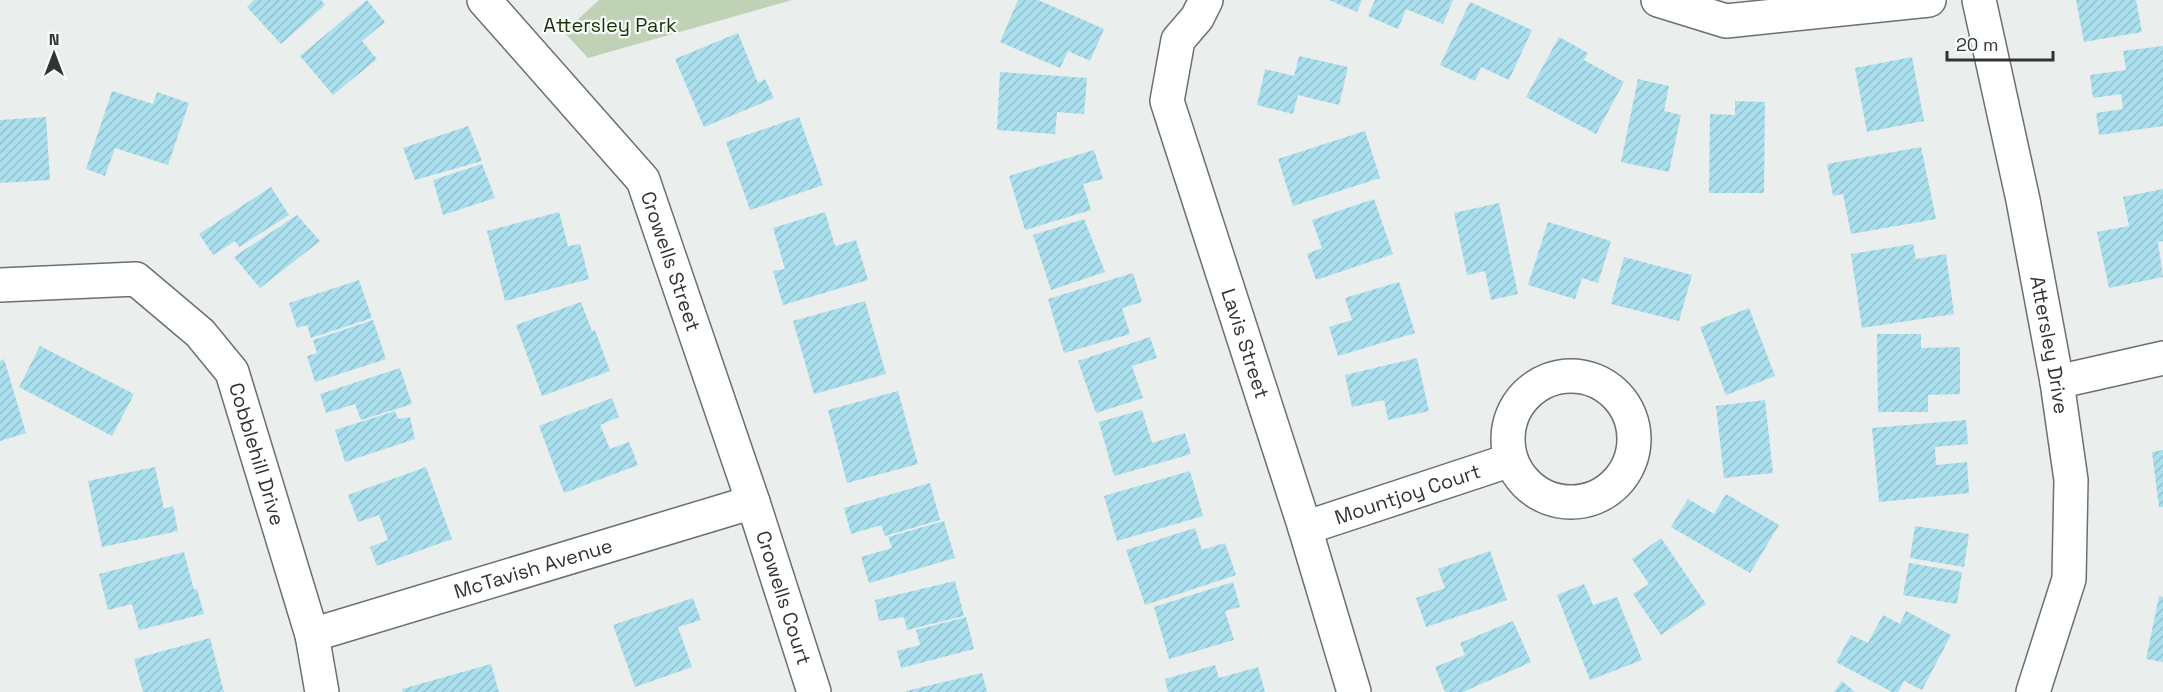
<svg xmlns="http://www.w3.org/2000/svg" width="2163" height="692" font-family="'Space Grotesk',sans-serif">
<defs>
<pattern id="building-hatch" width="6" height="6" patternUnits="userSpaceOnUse" patternTransform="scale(1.5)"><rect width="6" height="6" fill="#aadfed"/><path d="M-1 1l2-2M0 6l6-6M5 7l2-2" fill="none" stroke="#93c0cc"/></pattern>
</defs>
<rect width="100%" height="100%" fill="#eaeeed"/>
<path fill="#c0d2b5" d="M599,0H792L588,58L564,32Z"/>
<path fill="url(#building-hatch)" d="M254,0H321L325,5L281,44L247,7Z
M367,0L385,22L362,41L377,59L333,95L300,56Z
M1018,0H1038L1104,29L1090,61L1068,51L1060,68L1000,42Z
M1329,0H1362L1357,12Z
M1375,0H1453L1443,24L1406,9L1398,29L1368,16Z
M2076,0H2136L2142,32L2084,42Z
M1470,2L1532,30L1509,80L1481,67L1475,81L1440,65Z
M738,33L758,83L765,79L774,98L704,127L675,59Z
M1559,37L1588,53L1584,60L1624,82L1596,134L1526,97Z
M2163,46V126L2099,135L2096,113L2123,109L2121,94L2093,98L2090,75L2126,70L2123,51Z
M1299,56L1348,67L1339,105L1298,95L1293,114L1257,105L1265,69L1294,76Z
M1912,57L1924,121L1867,132L1855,68Z
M1000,72L1087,78L1084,114L1057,112L1055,134L997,130Z
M1638,79L1669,86L1664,111L1681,115L1669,172L1621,162Z
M112,91L153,104L157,92L189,103L168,165L115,148L105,176L86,169Z
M1735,101L1765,102L1764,193H1709L1710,114L1735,115Z
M46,117L50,180L0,183V120Z
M799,117L823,185L750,210L726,142Z
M468,126L482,161L415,180L403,148Z
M1365,131L1380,178L1293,206L1278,159Z
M1921,147L1936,219L1851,234L1843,194L1833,196L1827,164Z
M1094,150L1103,179L1083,184L1091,210L1025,230L1009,176Z
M482,164L495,198L443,215L433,180Z
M271,187L289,215L239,247L235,241L213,255L199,234Z
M2163,189V241L2158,242L2163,277L2109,288L2097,232L2129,226L2123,197Z
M1374,199L1393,254L1316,280L1307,254L1322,248L1312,220Z
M1499,203L1518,294L1491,300L1485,271L1467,275L1454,213Z
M559,212L568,246L580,244L589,279L505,301L487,231Z
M825,212L835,246L856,240L868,280L783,305L773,271L785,269L773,228Z
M297,215L320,241L260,288L234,257Z
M1084,219L1105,272L1051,290L1033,235Z
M1548,222L1611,241L1598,283L1582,278L1575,299L1528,285Z
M1913,244L1916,259L1946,254L1954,314L1862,328L1851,254Z
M1624,257L1692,275L1679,321L1611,304Z
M1133,273L1142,302L1122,308L1130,334L1064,353L1048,299Z
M359,280L372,318L311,338L307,325L297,328L289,303Z
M1399,282L1415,333L1338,356L1329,327L1352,320L1345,298Z
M865,301L886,374L814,394L793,321Z
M581,302L592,331L595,330L610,371L542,396L516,325Z
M1749,308L1775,376L1726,395L1700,327Z
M373,320L386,359L315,382L307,356L317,353L313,340Z
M1877,334H1921V348L1960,347V394L1928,395V412H1878Z
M1150,337L1157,358L1132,366L1143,398L1096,413L1078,361Z
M40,346L134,394L112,436L19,387Z
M1417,358L1429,411L1388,420L1384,400L1352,407L1345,375Z
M4,359L26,433L0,441V361Z
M400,368L412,404L361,420L355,404L326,413L320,394Z
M898,391L918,464L847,483L828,410Z
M612,398L619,417L600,425L610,449L629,442L638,465L564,493L539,426Z
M1765,400L1773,473L1724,478L1716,406Z
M1142,410L1152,443L1185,433L1191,454L1114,476L1099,422Z
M395,411L398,419L410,417L415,439L345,462L335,430Z
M1966,420L1968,444L1935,447L1936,465L1967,462L1969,493L1879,502L1872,428Z
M2163,450V507H2159L2152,452Z
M155,467L164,509L173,506L178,531L102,547L88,481Z
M426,467L452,539L377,566L370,547L388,540L379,515L358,522L348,495Z
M1190,471L1203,516L1117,541L1104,496Z
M930,483L940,520L885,536L881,525L851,534L844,508Z
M1726,494L1779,525L1750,573L1671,527L1688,499L1714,514Z
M944,521L955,558L869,583L861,557L892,548L888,537Z
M1915,526L1969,534L1964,567L1910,558Z
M1195,528L1202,550L1225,543L1236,575L1145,605L1126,550Z
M1661,538L1706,604L1661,635L1633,594L1649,584L1632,559Z
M1490,551L1507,600L1426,627L1416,598L1445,588L1438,569Z
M184,552L194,590L197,589L204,614L139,630L132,604L108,610L99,574Z
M1909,563L1962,572L1957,604L1903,595Z
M955,581L964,616L907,630L904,617L879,621L875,600Z
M1233,582L1240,607L1225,611L1234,640L1169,659L1154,607Z
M1584,584L1593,605L1617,597L1642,660L1590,680L1557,595Z
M2159,596L2163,597V662L2146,659Z
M693,598L701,620L678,627L692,667L635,687L613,625Z
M1906,611L1951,635L1922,690L1904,681L1898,692H1892L1836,662L1851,635L1868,643L1883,615L1900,624Z
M966,617L974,649L901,668L897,651L920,645L916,630Z
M1513,621L1531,662L1463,692H1445L1435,667L1465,655L1460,643Z
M210,638L224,692H143L134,659Z
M491,664L499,692H403L402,689Z
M1215,665L1219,678L1258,667L1265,692H1168L1165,679Z
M982,673L987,692H906V691Z
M1842,681L1855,692H1834Z"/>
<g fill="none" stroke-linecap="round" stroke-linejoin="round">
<g stroke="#6c706f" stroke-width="36">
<g id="minor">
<path id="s1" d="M484,0L643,180L753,502L814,692"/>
<path id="s2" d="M1206,0L1197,18L1178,40L1167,101L1305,528L1354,692"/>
<path d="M1658,0L1726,21L1929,0"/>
<path id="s3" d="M1979,0L2023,200L2057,382L2071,480L2069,579L2033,692"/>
<path id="s4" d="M0,285L136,279L200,333L232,372L312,635L322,692"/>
<circle cx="1571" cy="439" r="63"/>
<path d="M2057,382L2163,358"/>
<path id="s5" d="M1305,528L1511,460"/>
<path id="s6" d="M312,635L753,502"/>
</g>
</g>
<use href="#minor" stroke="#fff" stroke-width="33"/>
</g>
<g text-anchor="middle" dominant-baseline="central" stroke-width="4.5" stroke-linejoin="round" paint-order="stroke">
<g font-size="20" fill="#1b3108" stroke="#f7fbfa">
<text x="610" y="25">Attersley Park</text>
</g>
<g font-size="20" fill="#323434" stroke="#f7fbfa">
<text stroke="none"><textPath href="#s1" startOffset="326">Crowells Street</textPath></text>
<text stroke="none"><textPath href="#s2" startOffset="366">Lavis Street</textPath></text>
<text stroke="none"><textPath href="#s3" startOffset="352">Attersley Drive</textPath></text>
<text stroke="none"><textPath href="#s4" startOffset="356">Cobblehill Drive</textPath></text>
<text stroke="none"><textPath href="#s5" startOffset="108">Mountjoy Court</textPath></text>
<text stroke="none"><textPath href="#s6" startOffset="231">McTavish Avenue</textPath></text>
<text stroke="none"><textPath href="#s1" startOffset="681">Crowells Court</textPath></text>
</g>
</g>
<g transform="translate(54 54)" stroke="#f7fbfa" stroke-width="4.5" paint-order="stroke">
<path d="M0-4.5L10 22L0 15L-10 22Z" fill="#323434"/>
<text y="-9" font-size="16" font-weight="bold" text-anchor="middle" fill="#323434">N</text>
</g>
<path d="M1947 51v9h106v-9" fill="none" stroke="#323434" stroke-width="3"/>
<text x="1956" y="51" font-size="18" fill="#323434" stroke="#f7fbfa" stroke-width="4.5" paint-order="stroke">20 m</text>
</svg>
